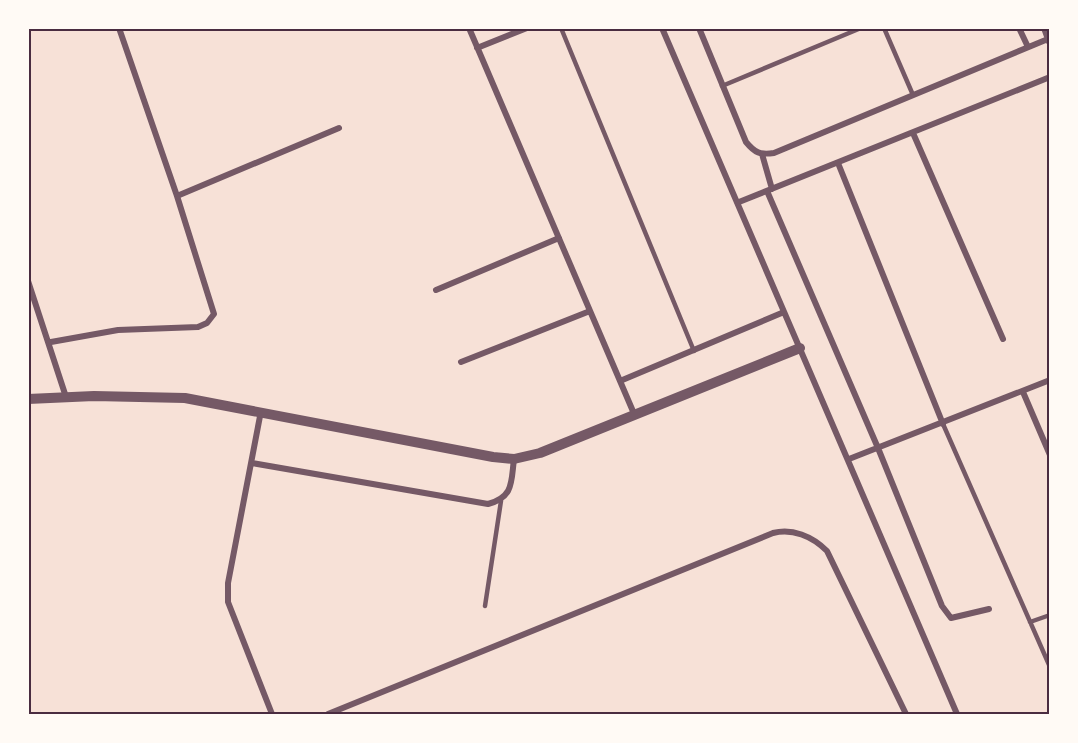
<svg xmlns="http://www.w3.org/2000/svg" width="1078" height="743" font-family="'Roboto Serif',serif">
<rect width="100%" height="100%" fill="#f7e1d7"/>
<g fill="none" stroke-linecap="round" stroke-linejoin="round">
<path stroke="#755966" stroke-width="4.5" d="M561,28L694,351
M884,28L913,95
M722,86L861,28
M943,424L1050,667
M485,606L501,501
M1030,622L1050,615"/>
<path stroke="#755966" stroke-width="6" d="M469,28L635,416
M662,28L957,714
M699,28L746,142C755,153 760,155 774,153L1048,39
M1019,28L1028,47
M1044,28L1049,42
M477,48L527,28
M913,133L1003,339
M762,154L772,189
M838,163L943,424
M767,191L878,448L942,606L951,618L989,609
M177,196L339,128
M739,202L1050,77
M28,281L66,397
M436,290L559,238
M51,342L118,330L198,327L207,323L214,314L177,196L119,28
M461,362L590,311
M620,381L784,312
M1023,392L1050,455
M261,411L228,583V602L272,714
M849,459L1050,380
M252,463L488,504C514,497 511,482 514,459
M328,714L773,533C792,528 812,536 827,551L906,714"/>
<path stroke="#755966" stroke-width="10" d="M28,399L94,396L185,398L493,457L514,459L540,453L800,348"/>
</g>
<rect width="1078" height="743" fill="none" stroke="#fffaf5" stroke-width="60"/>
<rect x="30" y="30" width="1018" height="683" fill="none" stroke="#4a2c40" stroke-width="2"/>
</svg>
